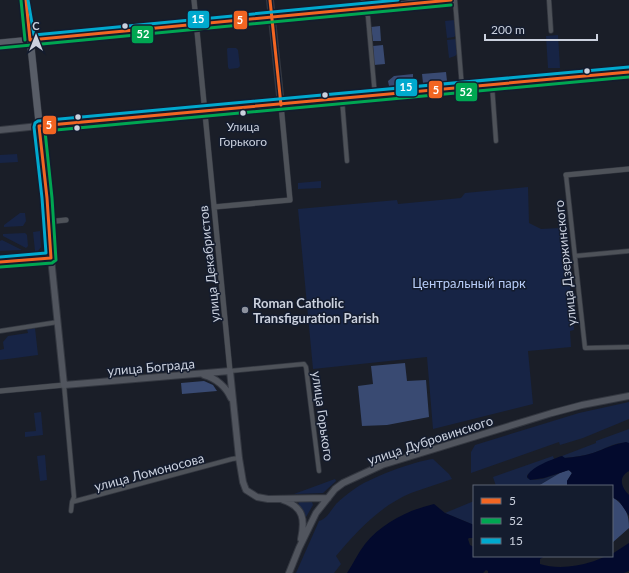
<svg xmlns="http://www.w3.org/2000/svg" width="629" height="573" font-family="Lato,sans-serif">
<rect width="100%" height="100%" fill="#1a1e28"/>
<path fill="#172445" d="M455,20L456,35L454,37L447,38L445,21Z
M558,35L560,68H548L546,36Z
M456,39L457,54L455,56L449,58L447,40Z
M228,48H236L238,50L240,66L238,68L229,69L228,67L227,49Z
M17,154L18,162L0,163V155Z
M321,181V188L298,189V183Z
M528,187L529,223L541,229L561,228L562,240L566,239L574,330L570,331L571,347L528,351L533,404L433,429L427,357L313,369L298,209L397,200L398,204L461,198L465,193Z
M20,213H25L26,221L23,226L4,227V225Z
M40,231L41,247L38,251H35L33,232Z
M25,233L27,235L28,246L26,248L3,236V234Z
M2,240L22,250L0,251V241Z
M35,328L38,355L0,360V350L4,349L3,342L8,336L28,333L27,329Z
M629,402V419L583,438L560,445L559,442L471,473V452L475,445L579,413Z
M41,412L43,435L25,437V432L36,431L34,413Z
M629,429V443C616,441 605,449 593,453C583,456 574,457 564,458L562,456L596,443V441Z
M45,455L47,480L40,481L37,456Z
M553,456L554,459L535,469L527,475V478C537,483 550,476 560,473L538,486H496L493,477Z
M433,459L449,474L452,479C439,484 424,488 411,493C380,506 357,531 336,556L341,564L334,573H296L319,521C327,519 331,510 336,504C341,499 347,494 353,490C368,478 415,461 433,459Z
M335,479L336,481L323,493L294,494Z
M474,501V525L445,513Z
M299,502H312L313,505L306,517L298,505Z"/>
<path fill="#394a72" d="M380,26L381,41H373L371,27Z
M383,45L385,64L374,65L373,46Z
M446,72L447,81L423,83L422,74Z
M413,74V84L389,86L388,81L394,76Z
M405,363L407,381L426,380L429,417L387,425L362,426L358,386L373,384L371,366Z
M204,381L213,385L217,391L182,394L181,383Z
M568,470L570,471L572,473L567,481V486H538L560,473Z
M612,497C625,505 629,513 629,528L612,543Z"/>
<path fill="#030a2d" d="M626,442L629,443V471C618,477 621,487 629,495V516L619,501L612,497V486H567V481L572,473L569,470L544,478L530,480L527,477C530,467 553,459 562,456L565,458C575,457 583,456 593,453C604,449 614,444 626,442Z
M434,504L445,513L474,525V538H469L468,539L470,545L474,547V556H545L540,559V564C555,569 576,567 591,562C598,560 604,556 612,556V554L629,543V571L624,573H488V571L486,570L483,573H347C353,564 358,553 365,544C382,523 408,510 434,504Z"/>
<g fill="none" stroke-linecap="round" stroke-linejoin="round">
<g stroke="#343841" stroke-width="5.5">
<path id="minor" d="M363,0L368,17L375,96
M455,0L462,88
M549,0L551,31
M492,85L496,141
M342,99L347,161
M566,175L585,348L629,347
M575,256L629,251
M0,331L58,322
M230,371L304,364L306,367L319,471
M64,385L74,497L72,502L71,511
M72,502L232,459L239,458"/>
</g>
<g stroke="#343841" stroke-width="6">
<path id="tertiary" d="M194,0L230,371
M566,175L629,169
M214,207L290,200L281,105
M49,226L56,221L66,220
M0,391L64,385"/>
</g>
<g stroke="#343841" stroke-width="8">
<path id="secondary" d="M270,0L281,105
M0,130L39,126
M51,258L64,385L230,371L239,458L243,482L246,490L257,497L268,499L328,498
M204,375C216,378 226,387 231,398
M283,500C304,507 305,520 301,539
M289,573L299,548L316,513L335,489L343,483L382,465L552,413L582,405L629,396"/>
</g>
<g stroke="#343841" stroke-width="8">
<path id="primary" d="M0,43L451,0
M39,126L629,72
M0,262L51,258L47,198L26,0"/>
</g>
<use href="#minor" stroke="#4e5259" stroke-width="4"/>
<use href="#tertiary" stroke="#4e5259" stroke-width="5"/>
<use href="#secondary" stroke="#51555e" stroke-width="6"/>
<use href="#primary" stroke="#585d67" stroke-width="7"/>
<g stroke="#141c2e" stroke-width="6">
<path id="bus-1" d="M26,0L30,40
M270,0L281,105
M30,40L451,0
M0,262L51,258L47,198L39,126L629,72"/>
</g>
<g stroke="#141c2e" stroke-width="6">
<path id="bus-2" d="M21,0L25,40
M0,48L451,5
M0,267L52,263L56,260L52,198L45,131L629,77"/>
</g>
<g stroke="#141c2e" stroke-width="6">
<path id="bus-3" d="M28,0L34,35L398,0
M0,257L46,253L42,198L34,127L35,123L38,121L629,67"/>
</g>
<use href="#bus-1" stroke="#f26522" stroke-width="3"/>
<use href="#bus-2" stroke="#00a651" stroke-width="3"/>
<use href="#bus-3" stroke="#00a9ce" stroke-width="3"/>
</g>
<g fill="#cbd1de" stroke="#141c2e" stroke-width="1.5">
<circle cx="125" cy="26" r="3.5"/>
<circle cx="587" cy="71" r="3.5"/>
<circle cx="325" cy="95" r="3.5"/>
<circle cx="243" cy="113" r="3.5"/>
<circle cx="78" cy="117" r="3.5"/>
<circle cx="77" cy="128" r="3.5"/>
</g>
<circle fill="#8d929e" stroke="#141c2e" stroke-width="1.5" cx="245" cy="310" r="4"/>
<g text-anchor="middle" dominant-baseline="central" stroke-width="3" stroke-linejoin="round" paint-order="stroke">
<g font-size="12" fill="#cbd1de" stroke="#141c2e">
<text x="243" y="126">Улица<tspan x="243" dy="15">Горького</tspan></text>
</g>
<g font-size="13" fill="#cbd1de" stroke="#141c2e">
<text transform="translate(565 263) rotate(-96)">улица Дзержинского</text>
<text transform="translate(209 264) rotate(-96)">улица Декабристов</text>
<text transform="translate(151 367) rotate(-5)">улица Бограда</text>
<text transform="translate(323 416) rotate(82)">улица Горького</text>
<text transform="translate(430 440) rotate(-18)">улица Дубровинского</text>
<text transform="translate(149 472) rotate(-15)">улица Ломоносова</text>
</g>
<g font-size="13" fill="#b7ccf7" stroke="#141c2e">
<text x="469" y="283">Центральный парк</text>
</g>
<g font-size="13" font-weight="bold" fill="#cbd1de" stroke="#141c2e" text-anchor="start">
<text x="253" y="303">Roman Catholic<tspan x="253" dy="15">Transfiguration Parish</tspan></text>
</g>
</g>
<g stroke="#141c2e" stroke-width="1.5">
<rect x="187" y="10" width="23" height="19" rx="4" fill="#00a9ce"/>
<rect x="233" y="10" width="15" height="20" rx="4" fill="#f26522"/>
<rect x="131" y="25" width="23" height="19" rx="4" fill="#00a651"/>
<rect x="395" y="78" width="23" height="19" rx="4" fill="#00a9ce"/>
<rect x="428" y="80" width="15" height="19" rx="4" fill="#f26522"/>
<rect x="455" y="82" width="23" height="20" rx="4" fill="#00a651"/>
<rect x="42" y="115" width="15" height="20" rx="4" fill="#f26522"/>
</g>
<g font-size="11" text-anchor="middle" font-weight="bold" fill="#fff">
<text x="198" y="23">15</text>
<text x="240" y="24">5</text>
<text x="143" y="38">52</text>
<text x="406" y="91">15</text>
<text x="436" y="94">5</text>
<text x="466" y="96">52</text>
<text x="49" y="129">5</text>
</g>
<rect x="473" y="485" width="140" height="72" fill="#141c2e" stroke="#5d6474"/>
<rect x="481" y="498" width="20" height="6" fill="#f26522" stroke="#5d6474"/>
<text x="509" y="505" font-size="12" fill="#cbd1de">5</text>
<rect x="481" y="518" width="20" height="6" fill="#00a651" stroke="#5d6474"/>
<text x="509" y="525" font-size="12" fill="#cbd1de">52</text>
<rect x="481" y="538" width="20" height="6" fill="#00a9ce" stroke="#5d6474"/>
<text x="509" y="545" font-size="12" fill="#cbd1de">15</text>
<g transform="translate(36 36)" stroke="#141c2e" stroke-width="3" paint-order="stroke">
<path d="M0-3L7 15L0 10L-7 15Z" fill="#cbd1de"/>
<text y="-6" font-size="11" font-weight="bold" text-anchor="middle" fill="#cbd1de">С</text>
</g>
<path d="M485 34v6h112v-6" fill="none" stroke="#cbd1de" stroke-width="2"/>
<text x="491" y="34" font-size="12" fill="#cbd1de" stroke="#141c2e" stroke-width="3" paint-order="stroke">200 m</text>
</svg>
